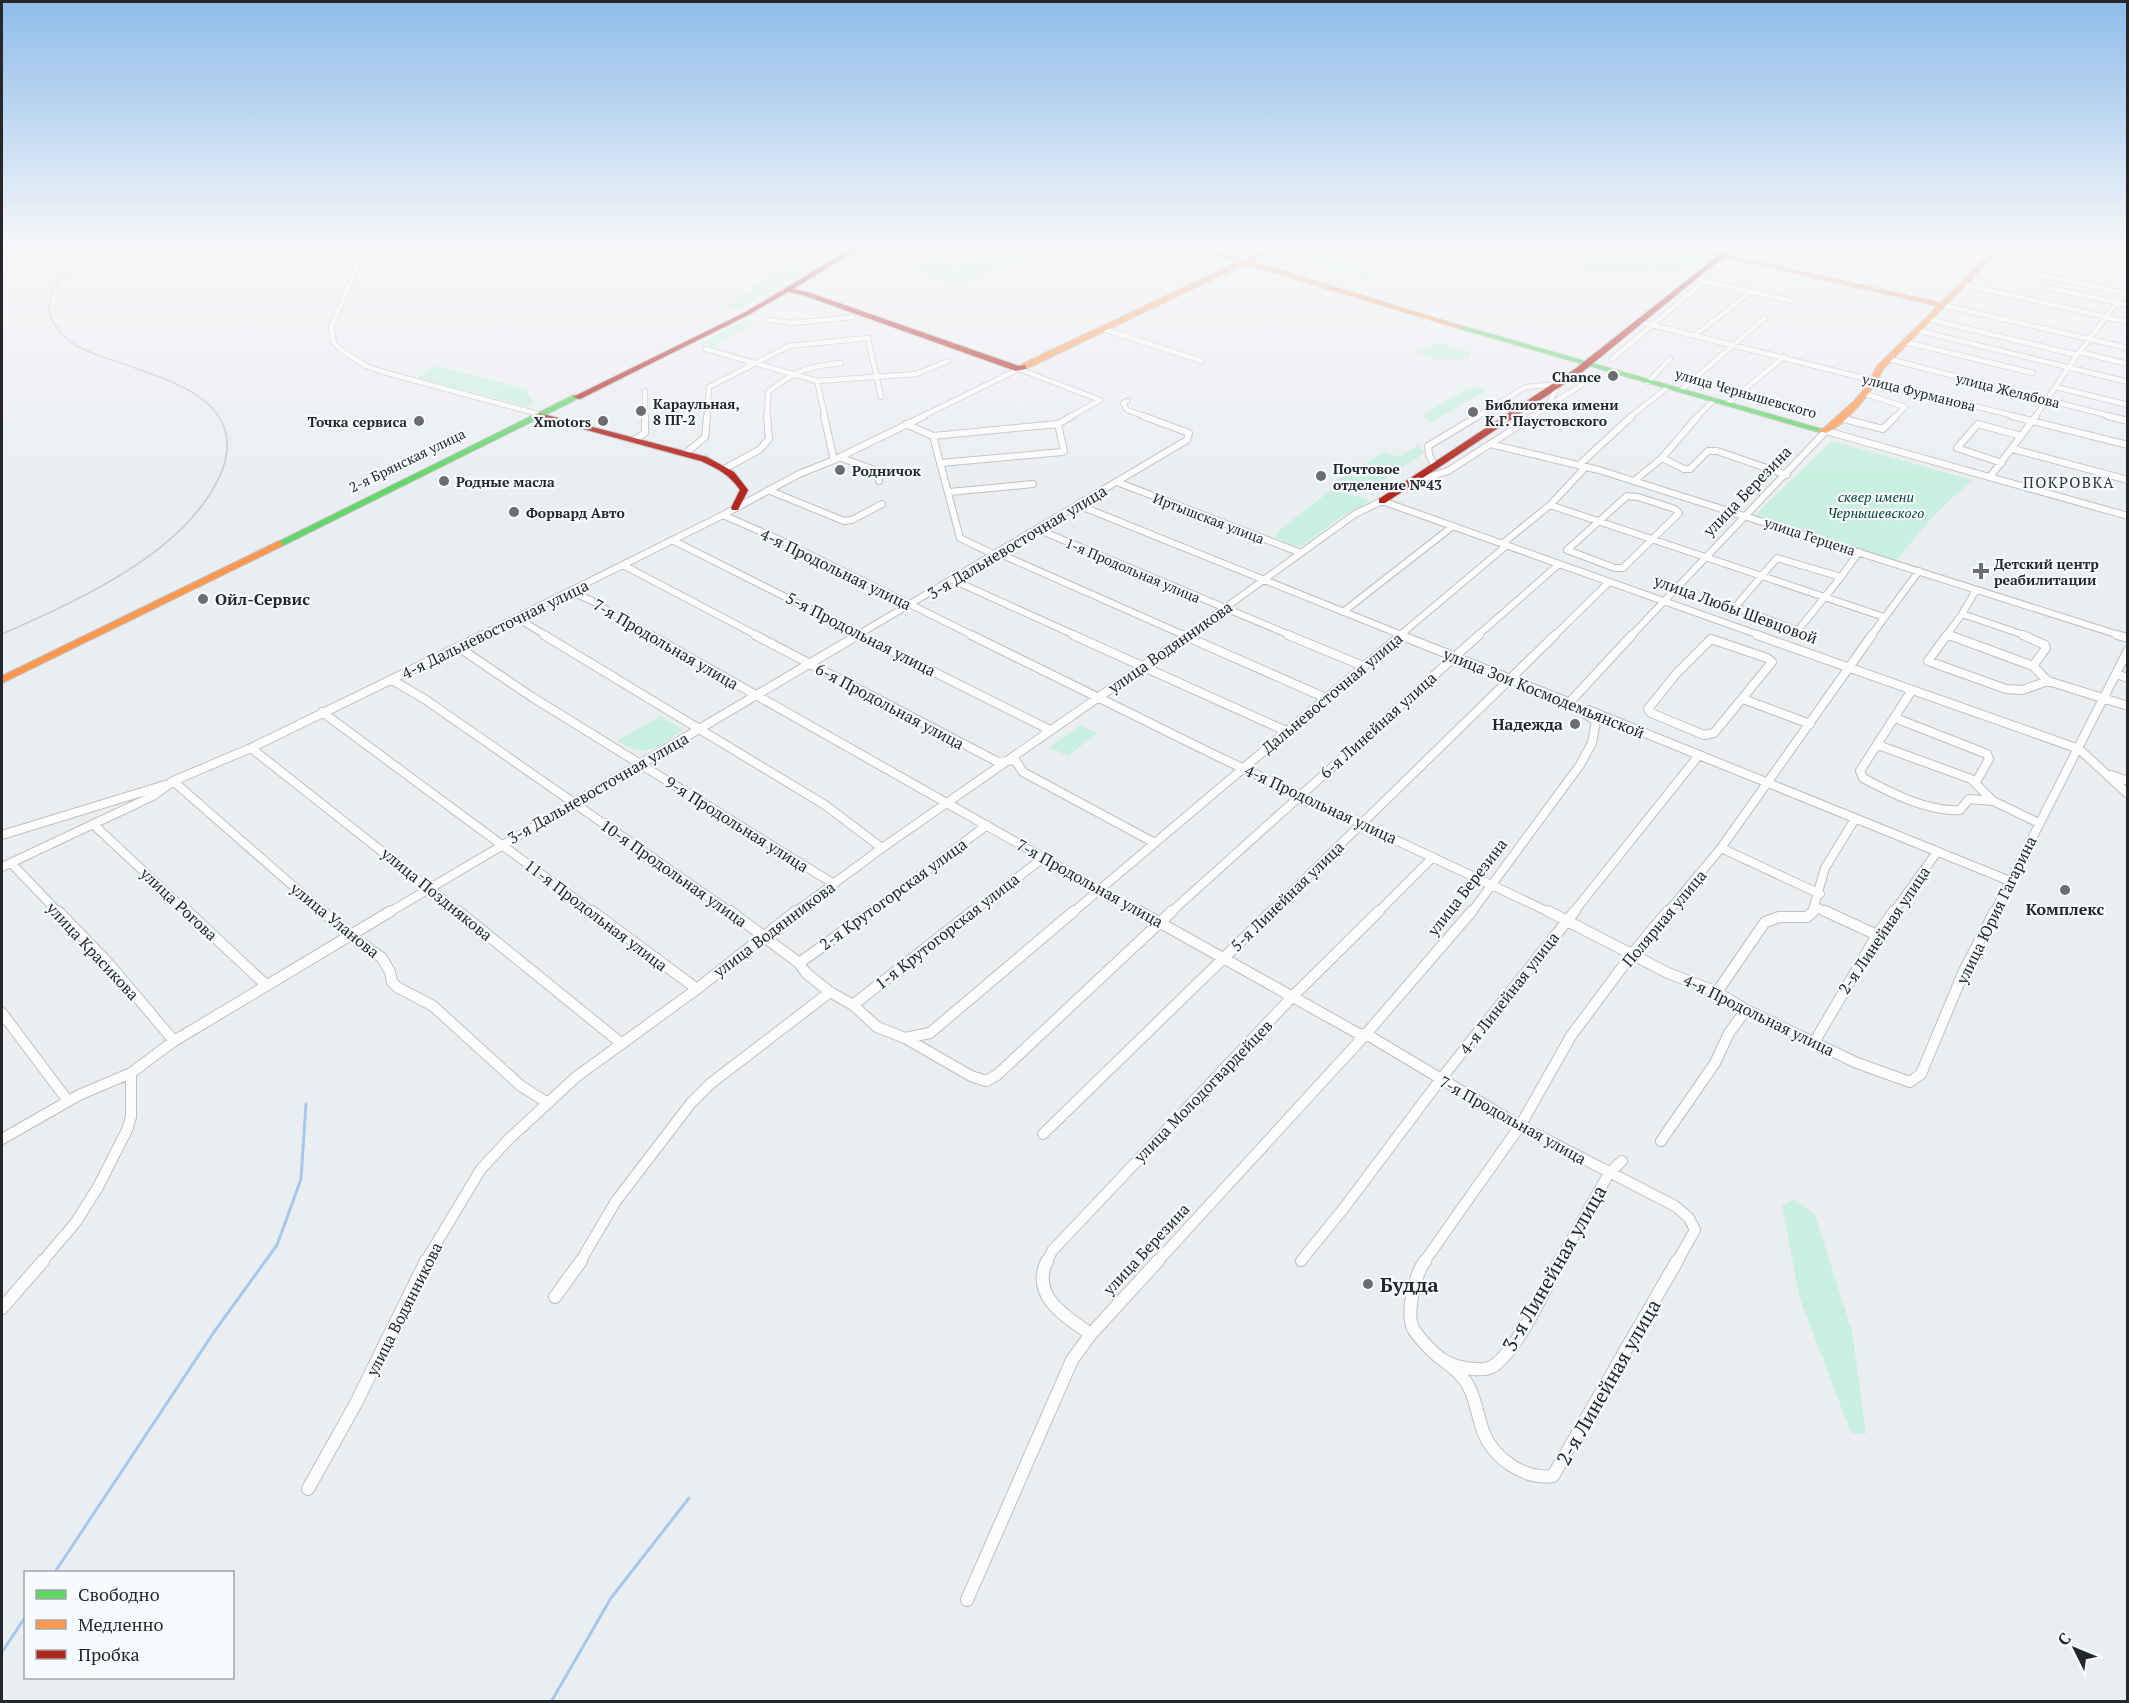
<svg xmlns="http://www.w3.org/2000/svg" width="2129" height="1703" font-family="'PT Serif',serif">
<rect width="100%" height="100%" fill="#ebeef1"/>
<path fill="#c8efdf" d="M948,244H1021L1036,253L960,285L913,269L922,262L942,259L951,267L976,262L967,254L962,255Z
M1681,250L1701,255L1673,275L1656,271L1586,273L1570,262L1667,259Z
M1317,255L1375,272L1366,276L1317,262L1313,257Z
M787,265L803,268L791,279L738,310L724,307L751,291L752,287Z
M745,320L757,322L713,346L701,343Z
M1441,343H1442L1471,353L1468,359H1433L1415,353L1433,344Z
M439,366L527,390L533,402L532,405L528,407L418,378L429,370Z
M1477,387L1487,390L1430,423L1422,414L1467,389Z
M1832,441L1972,480L1934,515L1896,561L1754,516Z
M1418,445L1424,453L1364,493L1329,485L1385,452L1398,457Z
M1331,490L1367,499L1369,502L1345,514L1300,547L1275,538L1277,532Z
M660,716L684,730C655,747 649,760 617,741Z
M1080,725L1097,733L1068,756L1050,747Z
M1795,1199L1815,1215L1852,1331L1866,1434L1851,1433L1800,1299L1782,1206Z"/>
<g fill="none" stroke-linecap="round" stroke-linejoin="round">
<path stroke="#a7c8ed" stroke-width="3" d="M55,1572L214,1332L277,1245L301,1179L306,1104
M2,1652L26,1616
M551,1702L611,1598L689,1498"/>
<g stroke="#bdbfc2" stroke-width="6">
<path id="street-far4" d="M366,244L331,328L334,343L341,350L366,366L380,371L542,415
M779,244L829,260
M2002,244L2128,270
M1985,263L2128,294
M1699,280L1792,301
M1962,284L2128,322
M2045,287L2128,305
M1942,305L2128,348
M1928,319L2077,355
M768,320L793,323L853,317
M1640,322L2018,417
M1103,329L1202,361
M1916,330L2128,382
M1695,335L1751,292
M1905,342L2033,373
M706,349L817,381L825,417
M2079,352L2128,364
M1612,359L1703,282
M1888,359L2114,417
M817,381L916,374L948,361
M1648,382L1670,359
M2056,387L2128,405
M1681,390L1765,318
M645,391V417
M1866,394L1905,407L1895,417
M1127,401L1123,403L1127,410L1147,417
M1728,403L1784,357
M707,417L709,387L789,346L868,338L881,397
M767,417L768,392C797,370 805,367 841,363
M921,417L1019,369L1100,400
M1070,417L1100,400
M1476,417L1526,387L1558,384L1549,404
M1531,417L1594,377
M1630,417L1668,387
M1697,417L1714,400
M2035,417L2077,355L2128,288"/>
</g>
<g stroke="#bdbfc2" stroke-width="8">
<path id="street-far3" d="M824,416L834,460
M2012,416L2128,445
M2108,416L2128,421
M1840,418L1883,429L1896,416
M906,424L933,436L960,538L995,555
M933,436L1058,424L1072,416
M634,440L645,433V416
M1490,444L1599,470L2122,636
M2013,449L2128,480
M686,453L705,437L707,416
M839,457L877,471L879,481
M1662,458L1684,469H1690L1708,451H1717L1787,475
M941,463L1062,452L1064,451L1058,424
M2002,463L1957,448L1978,424L2021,436
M1435,466L1429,455L1428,446L1478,416
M726,468L759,450L769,439L767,416
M1990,477L2036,416
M1634,481L1662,458L1698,416
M1117,482L1301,553
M1412,482L1448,471L1534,416
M768,490L844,521L852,520L882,504
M949,492L1033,484
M1627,496L1638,497L1675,509L1679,513L1623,568H1615L1567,550Z
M1078,505L1404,636
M1550,505L1884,617
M723,515L780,540L974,636
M1037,529L1292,636
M672,540L863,636
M1502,544L1550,505L1583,470L1580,464L1632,416
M998,553L1186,636
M1777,558L1841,577L1799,629H1793L1735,607Z
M623,565L758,636
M1841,577L1859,552
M953,580L1077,636
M570,591L592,601L652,636
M1343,612L1453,526
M1962,614L2027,636
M1962,614L1976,590
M517,618L547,636
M1947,634L1953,636
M480,636L723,515L799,474L834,460L924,416
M856,636L1187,440L1189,433L1143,416
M1186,636L1355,514L1382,501L1762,636
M1399,636L1506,546
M1477,636L1559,564
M1554,636L1609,582
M1631,636L1826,431L2128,516
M1871,636L1919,571
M1946,636L1962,614"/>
</g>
<g stroke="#bdbfc2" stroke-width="10">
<path id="street-far2" d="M544,635L825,805L882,848
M650,635L1141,913
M755,635L998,762L1015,760L1023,772L1153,842
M860,635L1050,730
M971,635L1219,757L1551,913
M1073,635L1286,731
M1183,635L1326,698
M1288,635L1363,666
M1400,635L1573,704
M1757,635L2079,749L2128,794
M1947,635L1928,661L2006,689L2022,690L2048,681L2033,666L2046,648L2045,645L2023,635
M1949,635L2033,666
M2117,635L2128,638
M1711,639L1767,658L1772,662L1714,733L1704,735L1651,713L1648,709L1676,674Z
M458,647L532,697L834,884
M2116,674L2128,678
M392,680L426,700L732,913
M2048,681L2128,706
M1912,690L1860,771L1863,778C1891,793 1928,812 1960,810L1969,799L1993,801L2039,823
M1743,699L1810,724
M1588,710L2010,881
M322,712L594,913
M1895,718L1987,754L1989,759L1976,782
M1878,745L1971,779L1993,801
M251,748L460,913
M2111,775L2128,781
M173,781L324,913
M93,824L188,913
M2,835L165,785
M1721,848L1820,894
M11,863L59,913
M2,867L153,796L173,781L251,748L483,635
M1816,907L1828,913
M388,913L858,635
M794,913L882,848L1188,635
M870,913L987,825
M971,913L1043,858
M1072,913L1401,635
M1170,913L1479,635
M1270,913L1555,635
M1377,913L1433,857
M1471,913L1580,765L1592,743L1596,721L1569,703L1632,635
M1573,913L1699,755
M1667,913L1721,848L1872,635
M1812,913L1825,868L1855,819
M1893,913L1937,852
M1994,913L2128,650"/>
</g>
<g stroke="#bdbfc2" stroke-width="12">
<path id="street-far1" d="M58,911L109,964L174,1041
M187,911L266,985
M322,911L351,936L382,958L390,972L392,982L397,987L433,1006L521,1086L548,1103
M458,911L621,1043
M592,911L697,989
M730,911L799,963L806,973L830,992L853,1005L877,1027L905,1038L971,1076L986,1081L997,1075L1172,911
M1139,911L1359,1034H1366L1520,1126L1675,1206L1689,1218L1695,1230L1677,1262
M1548,911L1668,973L1717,992L1746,1010L1857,1063L1910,1082L1921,1074L1964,971L1995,911
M1825,911L1877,935
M799,963L872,911
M1717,992L1765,922L1779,917H1807L1814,911
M853,1005L973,911
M2,1013L68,1101
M905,1038L930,1033L1074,911
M1815,1041L1877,935L1894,911
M1043,1134L1272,911
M2,1139L79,1095L131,1073L174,1041L391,911
M1661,1141L1715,1063L1729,1033L1746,1010
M1301,1261L1344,1208L1440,1080L1575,911
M42,1262L76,1222L98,1187L127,1130L131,1117V1073
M425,1262L481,1169L509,1139L576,1077L697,989L796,911
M580,1262L616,1201L691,1103L710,1084L830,992
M1047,1262L1052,1251L1292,997L1379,911
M1157,1262L1366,1034L1472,911
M1424,1262L1520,1126L1571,1036L1632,954L1668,911
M1559,1262L1609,1173L1622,1161"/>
</g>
<g stroke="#bdbfc2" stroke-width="14">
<path id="street" d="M1047,1261C1030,1296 1066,1317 1091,1334
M1425,1261C1415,1274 1405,1315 1414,1330C1420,1339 1434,1354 1443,1360C1454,1367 1484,1374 1495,1365C1521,1344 1544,1290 1560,1261
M555,1297L581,1261
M2,1308L43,1261
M1443,1360C1453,1368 1463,1375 1469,1387C1476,1401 1478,1417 1483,1431C1493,1458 1524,1480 1553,1476L1677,1261
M308,1489L355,1405L426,1261
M967,1600L1072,1360L1091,1334L1158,1261"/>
</g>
<g stroke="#bdbfc2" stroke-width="2">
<path id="fast" d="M1458,326H1462L1825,430L1818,432L1458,328Z
M574,395L581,397L282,546H276L274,544Z"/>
</g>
<g stroke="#bdbfc2" stroke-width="2">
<path id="slow" d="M1182,244H1190L1243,260L1277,244H1284L1250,261L1464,327L1458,328L1244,264L1026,369H1020V365L1238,262Z
M1669,244H1678L1941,303L2000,244H2006L1883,369C1874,390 1847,424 1826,433L1817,430L1824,428L1854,401L1867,386L1877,366L1938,306Z
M279,541L282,542V546L2,683V676Z"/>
</g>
<g stroke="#bdbfc2" stroke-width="2">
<path id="jam" d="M859,244H866L793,289L807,292L1019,366L1026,365V369L1016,371L803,295L788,292L748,315L580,399L573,397L744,313Z
M1733,244H1739L1581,373L1385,503H1379V499L1575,369Z
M539,413L707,457L734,472L748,490L738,510H732L731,508L740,490C730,475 717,468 701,461L539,417Z"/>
</g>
<use href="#street-far4" stroke="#fcfcfd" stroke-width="4.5"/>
<use href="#street-far3" stroke="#fcfcfd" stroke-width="6"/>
<use href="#street-far2" stroke="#fcfcfd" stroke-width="8"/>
<use href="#street-far1" stroke="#fcfcfd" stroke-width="10"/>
<use href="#street" stroke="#fcfcfd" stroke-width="12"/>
<use href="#fast" fill="#63d668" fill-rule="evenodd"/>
<use href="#slow" fill="#ff974d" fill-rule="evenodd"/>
<use href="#jam" fill="#b3261e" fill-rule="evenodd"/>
<path stroke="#c7c8c9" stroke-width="1.5" d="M2,634C77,601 189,552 222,471C231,447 229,424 209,405C179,376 115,365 76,346C21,306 62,275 99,244"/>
</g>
<linearGradient id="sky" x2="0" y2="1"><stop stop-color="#8ebcea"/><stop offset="0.51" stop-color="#f6f7f9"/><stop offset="1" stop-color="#f6f7f9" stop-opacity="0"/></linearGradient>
<rect width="2129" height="482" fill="url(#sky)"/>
<g fill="#6b6d70" stroke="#f7fafe" stroke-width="2">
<circle cx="1613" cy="376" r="6"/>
<circle cx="641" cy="411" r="6"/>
<circle cx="1473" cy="412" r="6"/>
<circle cx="419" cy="421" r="6"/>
<circle cx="603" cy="421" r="6"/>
<circle cx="840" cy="470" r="6"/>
<circle cx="1321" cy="476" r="6"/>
<circle cx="444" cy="481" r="6"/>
<circle cx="514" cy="512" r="6"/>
<path d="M1978 562h6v6h6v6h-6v6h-6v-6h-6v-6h6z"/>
<circle cx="203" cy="599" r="6"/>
<circle cx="1575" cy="724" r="6"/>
<circle cx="2065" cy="890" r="6"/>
<circle cx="1368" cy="1284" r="6"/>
</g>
<g text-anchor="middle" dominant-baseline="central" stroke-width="4.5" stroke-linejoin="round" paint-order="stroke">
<g font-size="14" font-weight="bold" fill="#26272a" stroke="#f7fafe" text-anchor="start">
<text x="1601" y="376" text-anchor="end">Chance</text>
<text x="653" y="403">Караульная,<tspan x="653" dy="16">8 ПГ-2</tspan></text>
<text x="1485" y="404">Библиотека имени<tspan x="1485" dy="16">К.Г. Паустовского</tspan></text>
<text x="407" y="421" text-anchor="end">Точка сервиса</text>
<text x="591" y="421" text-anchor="end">Xmotors</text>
<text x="1333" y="468">Почтовое<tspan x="1333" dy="16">отделение №43</tspan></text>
<text x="852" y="470">Родничок</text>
<text x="456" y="481">Родные масла</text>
<text x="526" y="512">Форвард Авто</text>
<text x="1994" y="563">Детский центр<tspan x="1994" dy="16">реабилитации</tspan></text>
</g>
<g font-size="14" fill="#26272a" stroke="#f7fafe">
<text transform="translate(2008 390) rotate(14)">улица Желябова</text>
<text transform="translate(1919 392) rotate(14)">улица Фурманова</text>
<text transform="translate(1746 393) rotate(16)">улица Чернышевского</text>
<text transform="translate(407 460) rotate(-26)">2-я Брянская улица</text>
<text transform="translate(1209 518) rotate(21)">Иртышская улица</text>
<text transform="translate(1810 536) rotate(18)">улица Герцена</text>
<text transform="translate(1133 570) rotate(23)">1-я Продольная улица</text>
</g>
<g font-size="14" font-style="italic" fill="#034530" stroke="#f7fafe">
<text x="1876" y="496">сквер имени<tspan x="1876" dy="16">Чернышевского</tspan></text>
</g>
<g font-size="15" letter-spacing="1.5" fill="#2f3237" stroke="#f7fafe">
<text x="2069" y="482">ПОКРОВКА</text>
</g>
<g font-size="16" fill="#26272a" stroke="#f7fafe">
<text transform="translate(1747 491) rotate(-46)">улица Березина</text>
<text transform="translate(1017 542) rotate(-31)">3-я Дальневосточная улица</text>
<text transform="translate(836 569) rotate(26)">4-я Продольная улица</text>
<text transform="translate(1736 609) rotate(20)">улица Любы Шевцовой</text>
<text transform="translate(495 629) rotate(-26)">4-я Дальневосточная улица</text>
<text transform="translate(861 634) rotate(27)">5-я Продольная улица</text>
<text transform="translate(666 644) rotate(30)">7-я Продольная улица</text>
<text transform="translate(1170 647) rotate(-35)">улица Водянникова</text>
<text transform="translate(1332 693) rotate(-40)">Дальневосточная улица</text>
<text transform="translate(1544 693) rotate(22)">улица Зои Космодемьянской</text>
<text transform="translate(890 706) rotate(28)">6-я Продольная улица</text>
<text transform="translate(1378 725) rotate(-42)">6-я Линейная улица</text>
<text transform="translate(598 788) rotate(-30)">3-я Дальневосточная улица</text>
<text transform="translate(1321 804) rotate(25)">4-я Продольная улица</text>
<text transform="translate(737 824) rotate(32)">9-я Продольная улица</text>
<text transform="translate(674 873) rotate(35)">10-я Продольная улица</text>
<text transform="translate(1090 883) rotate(29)">7-я Продольная улица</text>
<text transform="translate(1467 887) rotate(-52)">улица Березина</text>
<text transform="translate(437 894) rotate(39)">улица Позднякова</text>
<text transform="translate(893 894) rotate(-36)">2-я Крутогорская улица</text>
<text transform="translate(1287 896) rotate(-44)">5-я Линейная улица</text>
<text transform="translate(179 904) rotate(43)">улица Рогова</text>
<text transform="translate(1996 910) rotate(-64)">улица Юрия Гагарина</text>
<text transform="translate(596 915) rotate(37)">11-я Продольная улица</text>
<text transform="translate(1664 918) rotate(-50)">Полярная улица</text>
<text transform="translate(335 920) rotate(39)">улица Уланова</text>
<text transform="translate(774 929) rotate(-37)">улица Водянникова</text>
<text transform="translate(1884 930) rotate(-56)">2-я Линейная улица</text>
<text transform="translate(947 931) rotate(-38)">1-я Крутогорская улица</text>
<text transform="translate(93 951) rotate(47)">улица Красикова</text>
<text transform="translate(1509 993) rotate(-52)">4-я Линейная улица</text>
<text transform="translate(1759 1015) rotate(26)">4-я Продольная улица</text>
<text transform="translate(1203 1091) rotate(-46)">улица Молодогвардейцев</text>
<text transform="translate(1513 1120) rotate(29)">7-я Продольная улица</text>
<text transform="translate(1146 1249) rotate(-47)">улица Березина</text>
<text transform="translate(404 1309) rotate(-63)">улица Водянникова</text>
</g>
<g font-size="16" font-weight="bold" fill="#26272a" stroke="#f7fafe" text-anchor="start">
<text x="215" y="599">Ойл-Сервис</text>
<text x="1563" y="724" text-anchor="end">Надежда</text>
<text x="2065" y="909" text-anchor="middle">Комплекс</text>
</g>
<g font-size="20" fill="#26272a" stroke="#f7fafe">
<text transform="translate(1554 1268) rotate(-60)">3-я Линейная улица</text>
<text transform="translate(1608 1382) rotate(-60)">2-я Линейная улица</text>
</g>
<g font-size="20" font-weight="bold" fill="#26272a" stroke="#f7fafe" text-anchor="start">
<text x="1380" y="1284">Будда</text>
</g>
</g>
<rect width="2129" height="1703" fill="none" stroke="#26272a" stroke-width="6"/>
<rect x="24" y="1571" width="210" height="108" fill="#f7fafe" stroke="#a3a6a9" stroke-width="1.5"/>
<rect x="36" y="1590" width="30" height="9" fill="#63d668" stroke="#a3a6a9" stroke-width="1.5"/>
<text x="78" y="1601" font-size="18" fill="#26272a">Свободно</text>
<rect x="36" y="1620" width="30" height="9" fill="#ff974d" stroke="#a3a6a9" stroke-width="1.5"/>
<text x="78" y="1631" font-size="18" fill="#26272a">Медленно</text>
<rect x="36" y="1650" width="30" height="9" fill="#b3261e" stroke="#a3a6a9" stroke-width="1.5"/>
<text x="78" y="1661" font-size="18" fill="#26272a">Пробка</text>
<g transform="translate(2075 1649) rotate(313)" stroke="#f7fafe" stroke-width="4.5" paint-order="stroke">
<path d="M0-4.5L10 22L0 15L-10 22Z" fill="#26272a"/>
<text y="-9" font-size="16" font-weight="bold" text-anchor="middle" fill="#26272a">С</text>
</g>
</svg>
